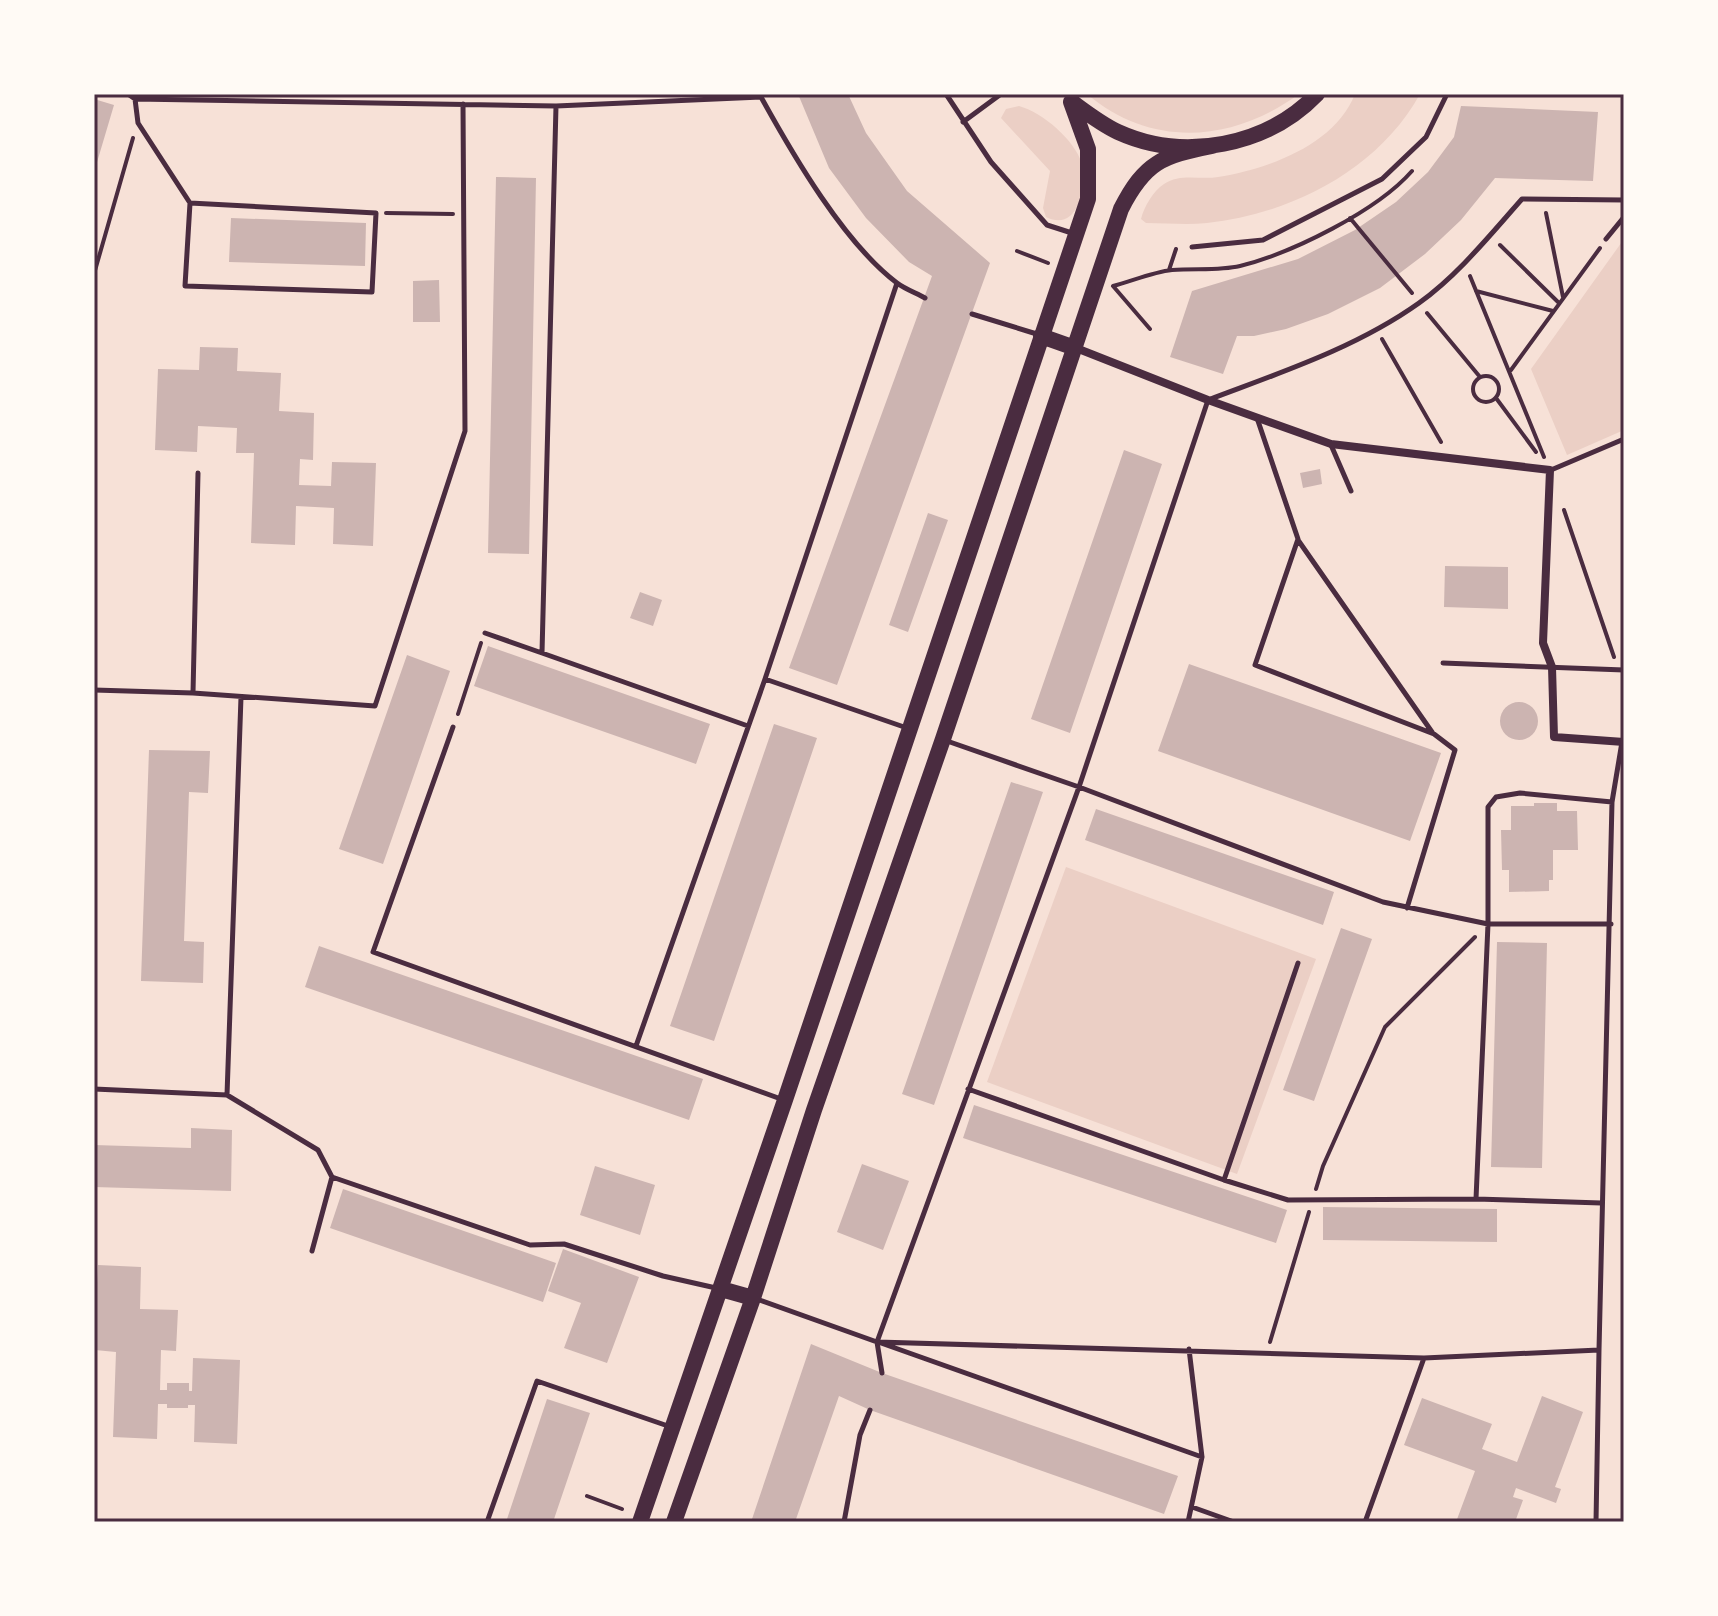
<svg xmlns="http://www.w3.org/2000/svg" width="1718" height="1616" font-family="Helvetica,sans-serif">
<rect width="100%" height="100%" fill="#f7e1d7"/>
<path fill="#ebcfc5" d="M1087,94H1299C1233,142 1152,149 1087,94Z
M1355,94H1420C1378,170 1291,214 1207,223C1187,225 1166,223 1146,223L1141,219C1144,207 1153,191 1164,184C1180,173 1200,180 1218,177C1268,169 1335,145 1355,94Z
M1019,106C1042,112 1075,140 1082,164C1087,187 1078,233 1046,217L1043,208L1050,171L1001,118L1006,109Z
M1624,239V430L1567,455L1531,369Z
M1066,867L1316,959L1237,1174L987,1082Z"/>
<path fill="#ccb4b1" d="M798,94H848L866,133L907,191L990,263L837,685L789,668L932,276L909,262L866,218L829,168Z
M94,99L114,105L95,169H94Z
M1461,106L1598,112L1593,181L1495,178L1461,220L1425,254L1380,288L1328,314L1286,329L1254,336H1237L1223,374L1170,357L1192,291L1298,259L1355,230L1396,202L1428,172L1454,137Z
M496,177L536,178L529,554L488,553Z
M231,218L366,223L365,266L229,262Z
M439,280L440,322H413V281Z
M200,347L238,348L237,371L281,373L279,411L314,413L313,460L300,459L299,485L331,486L332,462L376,463L373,546L333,544L334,508L296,506L295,545L251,543L254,453H236L237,428L198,426L197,452L155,450L158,369L199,370Z
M1124,450L1162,464L1070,733L1031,719Z
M1320,469L1322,484L1303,488L1300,473Z
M928,513L948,520L908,632L889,625Z
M1445,566L1508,567V609L1444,607Z
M640,592L662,600L653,626L630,618Z
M488,646L710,724L696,764L474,686Z
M407,655L450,671L383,864L339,849Z
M1189,664L1441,753L1410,841L1158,751Z
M1500 721a19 19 0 1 1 38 0a19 19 0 1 1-38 0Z
M774,724L817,738L714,1041L670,1026Z
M149,750L210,751L208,793L189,792L184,941L204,942L203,983L141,981Z
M1011,782L1043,792L934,1105L902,1094Z
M1534,803H1557V811H1577L1578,850H1553V880H1549V891L1509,892V870H1502L1501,830H1511V806H1534Z
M1096,809L1334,892L1323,925L1085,840Z
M1341,928L1372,939L1314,1101L1283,1090Z
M1497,942L1547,943L1542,1168L1491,1167Z
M319,946L703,1079L689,1120L305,987Z
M974,1105L1287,1210L1276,1243L963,1138Z
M191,1128L232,1130L231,1191L94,1187V1145L191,1148Z
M862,1164L909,1181L883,1250L837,1232Z
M595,1166L655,1185L640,1235L580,1215Z
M343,1189L556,1263L543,1302L330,1228Z
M1323,1207L1497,1209V1242L1323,1240Z
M563,1249L639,1277L607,1363L564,1348L581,1303L548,1291Z
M98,1265L141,1267L140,1309L178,1310L176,1351L161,1350L160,1390H167V1383H189V1391H192L193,1358L240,1360L237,1444L194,1442L195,1405H188V1408H167V1404H158L157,1439L113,1437L116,1352L95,1350L96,1312H94V1301H96Z
M811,1344L882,1373L1178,1476L1164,1514L870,1410L839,1396L795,1522H751Z
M1542,1396L1583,1412L1555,1487L1561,1489L1556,1503L1516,1488L1513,1497L1523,1500L1515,1522H1456L1475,1471L1404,1445L1422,1398L1492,1424L1482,1449L1517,1462Z
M547,1399L590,1413L553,1522H506Z"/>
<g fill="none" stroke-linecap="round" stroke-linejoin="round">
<path stroke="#4a2c40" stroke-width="4" d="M386,213L453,214
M1546,213L1563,297
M1350,218L1412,293
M1500,245L1559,303
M1017,251L1048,263
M1169,270L1176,249
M94,274L133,138
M1470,276L1544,457
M1476,291L1553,311
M1427,313L1480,377
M1150,329L1113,286C1132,281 1153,272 1172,270C1195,268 1219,271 1240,266C1292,253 1377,211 1412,171
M1382,339L1441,442
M1511,370L1600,248
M1473 389a13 13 0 1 1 26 0a13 13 0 1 1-26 0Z
M1496,398L1536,452
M1564,510L1614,657
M458,714L481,643
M1316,1189L1323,1166L1385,1027L1475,937
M1270,1342L1309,1212
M587,1496L622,1509"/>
<path stroke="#4a2c40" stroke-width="5" d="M128,94L135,99L556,106L761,97
M946,94L991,162L1047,225L1075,234
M761,97C793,155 844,243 897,283C905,289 916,293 925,298
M135,99L138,123L190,203L376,213L372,292L185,286L190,203
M963,122L1001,94
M1606,239L1624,217
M1192,247L1263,240L1382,179L1426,137L1447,94
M972,314L1040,335
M1257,418L1298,539L1255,665L1434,734L1455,750L1407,908
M1331,445L1351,491
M1551,470L1624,439
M1298,540L1432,732
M485,633L542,653L556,106
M542,653L748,726
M1443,663L1624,670
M765,679L907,728
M94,690L193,693L375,706L465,431L463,104
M193,693L198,473
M453,727L373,952L781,1099
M947,741L1079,787L1383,902L1488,924H1611
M636,1046L765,679L897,283
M94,1089L227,1095L318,1150L332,1177L530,1245L564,1244L663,1276L716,1288
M968,1089L1224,1180L1298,963
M227,1095L241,697
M1224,1180L1288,1200L1476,1199L1488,924V807L1496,797L1520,793L1612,802
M1476,1199L1601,1203
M312,1251L332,1177
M754,1298L877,1342L1424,1358L1599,1350L1612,802L1622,742
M881,1343L1202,1457
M882,1373L877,1342L1079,787L1208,400C1279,373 1356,348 1419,303C1458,275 1490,235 1522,199L1624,200
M1192,1507L1234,1522
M487,1522L537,1381L668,1426
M844,1522L860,1435L870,1410
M1188,1522L1202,1457L1189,1349
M1365,1522L1424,1358
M1596,1522L1599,1350"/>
<path stroke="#4a2c40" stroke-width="8" d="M1076,348L1208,400L1331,444L1550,470L1543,643L1552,667L1554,737L1624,742"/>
<path stroke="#4a2c40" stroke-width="16" d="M1072,102C1087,113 1101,124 1118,132C1184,162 1267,146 1317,94
M1041,336L1075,348
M721,1289L753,1298
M640,1522L785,1100L1088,199V149L1071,102
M674,1522L753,1298L814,1110L943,739L1121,209C1145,162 1162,156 1212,146"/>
</g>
<rect width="1718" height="1616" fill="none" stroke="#fffaf5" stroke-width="192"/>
<rect x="96" y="96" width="1526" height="1424" fill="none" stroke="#4a2c40" stroke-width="3"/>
</svg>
